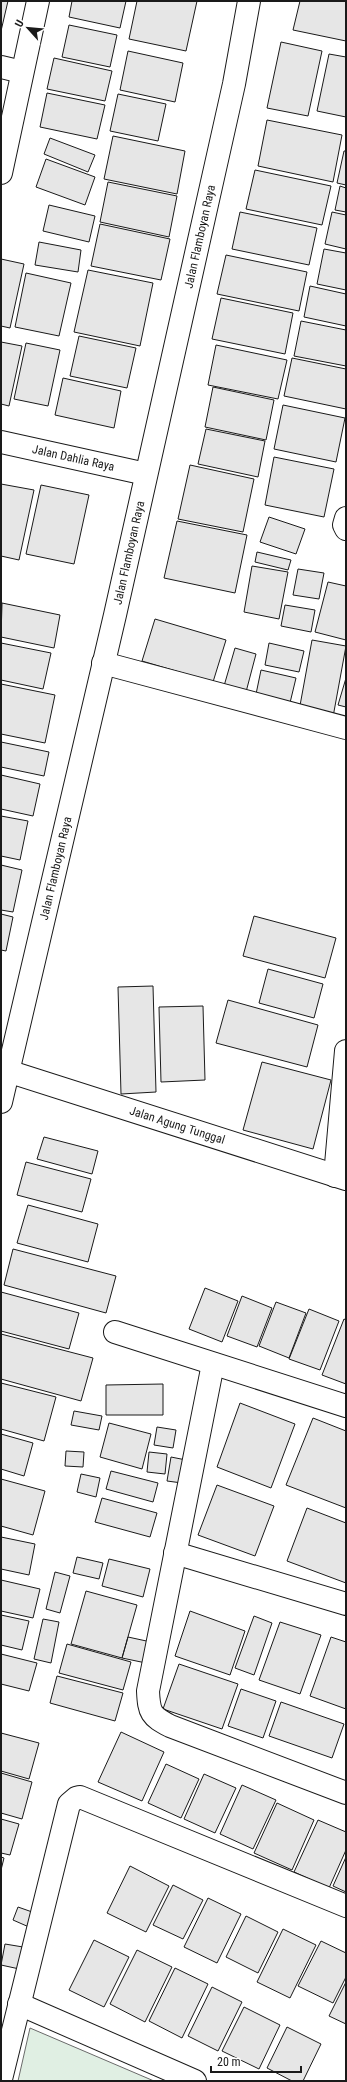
<svg xmlns="http://www.w3.org/2000/svg" width="347" height="2082" font-family="'Roboto Condensed',sans-serif">
<rect width="100%" height="100%" fill="#fff"/>
<path fill="#e0efe3" stroke="#6a6a6a" d="M30,2028L154,2081H18Z"/>
<path fill="#e6e6e6" stroke="#1a1a1a" d="M1,1H8L1,31Z
M72,1H126L120,28L69,17Z
M137,1H197L186,51L129,39Z
M300,1H346V41L293,30Z
M69,25L117,35L110,67L62,57Z
M281,42L322,51L308,116L267,108Z
M128,51L183,63L175,102L120,90Z
M329,54L346,57V117L317,111Z
M54,58L112,71L105,101L47,89Z
M47,93L105,105L97,139L40,127Z
M118,94L166,104L158,141L110,131Z
M267,120L342,135L333,182L258,166Z
M113,136L185,151L177,194L104,179Z
M50,138L95,155L88,172L44,154Z
M344,151H346V185L337,183Z
M46,159L95,177L85,205L36,187Z
M255,170L331,186L322,225L246,209Z
M108,182L177,196L169,237L100,222Z
M340,186L346,188V212L335,210Z
M49,205L95,216L89,242L43,231Z
M240,212L317,228L309,265L232,249Z
M332,212L346,215V249L325,244Z
M100,224L170,239L161,280L91,266Z
M39,242L81,250L78,272L35,265Z
M324,249L346,253V290L317,284Z
M226,255L307,272L299,311L217,294Z
M1,259L24,264L10,328L1,326Z
M88,270L153,283L140,346L74,332Z
M26,273L71,283L59,336L15,327Z
M310,286L346,294V326L304,317Z
M221,298L293,313L285,354L212,339Z
M301,321L346,330V366L294,356Z
M79,336L136,348L127,388L70,376Z
M1,342L22,346L9,406L1,404Z
M26,343L60,350L48,406L14,399Z
M216,345L287,360L278,399L208,385Z
M292,358L346,369V409L284,396Z
M63,378L121,391L114,428L55,415Z
M213,387L274,400L266,440L205,427Z
M283,405L345,418L336,462L274,449Z
M206,429L265,441L258,477L198,464Z
M274,457L334,469L324,517L265,505Z
M190,465L254,479L243,532L178,519Z
M1,484L34,490L19,560L1,556Z
M41,485L89,495L74,564L26,554Z
M269,517L305,529L296,554L260,542Z
M177,521L247,535L235,593L164,578Z
M257,552L291,560L288,570L255,562Z
M252,566L288,572L279,619L244,612Z
M298,569L324,573L319,599L293,595Z
M328,582L346,586V640L315,632Z
M2,603L60,615L54,648L1,637Z
M285,605L315,610L311,632L281,626Z
M155,619L226,640L213,682L142,661Z
M312,640L346,646L333,717L299,711Z
M1,643L51,653L43,689L1,680Z
M269,643L304,651L299,672L265,665Z
M235,648L256,654L246,692L224,686Z
M261,670L296,678L289,707L255,699Z
M346,678V707L338,705Z
M1,684L55,695L45,743L1,734Z
M1,742L49,752L44,776L1,767Z
M1,775L40,784L33,816L1,809Z
M1,816L28,821L20,860L1,856Z
M1,865L22,870L13,912L1,910Z
M1,914L13,917L6,951L1,950Z
M254,916L336,938L325,978L243,956Z
M268,969L323,984L314,1018L259,1003Z
M153,986L156,1092L121,1094L118,987Z
M228,1000L318,1025L307,1067L216,1043Z
M203,1006L205,1080L161,1082L159,1007Z
M262,1062L331,1080L313,1149L243,1130Z
M44,1137L98,1151L92,1174L37,1159Z
M26,1162L91,1179L82,1212L17,1195Z
M28,1205L98,1224L88,1262L17,1243Z
M13,1249L116,1276L106,1313L4,1285Z
M205,1288L238,1301L222,1342L189,1329Z
M1,1292L79,1313L69,1349L1,1331Z
M242,1296L272,1308L257,1347L227,1336Z
M276,1302L306,1313L289,1358L259,1346Z
M309,1309L339,1321L320,1370L289,1359Z
M344,1319L346,1320V1384L322,1375Z
M1,1334L93,1358L81,1401L1,1379Z
M1,1383L56,1397L44,1441L1,1429Z
M163,1384V1415H106V1385Z
M240,1403L295,1424L271,1488L217,1467Z
M74,1411L102,1416L99,1430L71,1425Z
M313,1418L346,1431V1508L286,1485Z
M109,1423L151,1434L142,1469L100,1457Z
M157,1427L176,1430L173,1448L154,1445Z
M1,1434L33,1443L24,1476L1,1469Z
M66,1451L84,1452L83,1467L65,1466Z
M149,1452L167,1454L165,1474L147,1472Z
M171,1457L186,1460L182,1483L167,1481Z
M111,1471L158,1483L153,1502L106,1489Z
M81,1474L100,1478L96,1497L77,1492Z
M1,1479L45,1491L33,1535L1,1526Z
M217,1485L274,1506L255,1556L198,1535Z
M102,1498L157,1513L150,1537L95,1522Z
M307,1508L346,1523V1583L287,1561Z
M1,1537L35,1544L29,1575L1,1569Z
M77,1557L103,1563L99,1579L73,1573Z
M109,1559L150,1569L143,1597L102,1586Z
M55,1572L70,1576L60,1613L46,1609Z
M1,1580L40,1589L33,1618L1,1611Z
M86,1591L137,1605L122,1658L71,1644Z
M190,1611L245,1631L230,1675L175,1656Z
M1,1615L29,1621L22,1650L1,1645Z
M254,1616L272,1623L254,1675L235,1668Z
M43,1619L59,1622L51,1663L34,1659Z
M280,1622L321,1635L300,1694L259,1680Z
M128,1637L151,1642L146,1663L122,1658Z
M331,1637L346,1642V1709L310,1696Z
M67,1644L131,1662L123,1690L59,1673Z
M1,1654L37,1663L29,1691L1,1684Z
M179,1664L238,1684L222,1729L163,1709Z
M57,1676L123,1693L115,1721L50,1703Z
M241,1689L276,1701L263,1738L228,1726Z
M281,1702L344,1724L332,1758L269,1736Z
M121,1732L164,1752L142,1801L98,1782Z
M1,1733L39,1743L29,1779L1,1771Z
M166,1764L199,1779L181,1818L148,1803Z
M1,1773L32,1782L22,1819L1,1813Z
M204,1774L236,1788L215,1833L184,1819Z
M242,1785L276,1800L253,1849L220,1834Z
M277,1803L314,1820L292,1870L254,1853Z
M1,1819L19,1824L10,1855L1,1853Z
M318,1820L346,1832V1850L329,1888L294,1872Z
M1,1857L4,1858L1,1870Z
M346,1857V1892L333,1886Z
M130,1866L169,1886L146,1932L107,1913Z
M173,1885L203,1900L183,1939L153,1925Z
M208,1898L241,1914L217,1963L184,1947Z
M18,1907L35,1913L29,1927L13,1920Z
M246,1916L278,1932L258,1973L226,1957Z
M283,1929L316,1945L290,1998L257,1982Z
M94,1940L129,1957L104,2007L69,1990Z
M321,1941L346,1953V1977L333,2003L298,1986Z
M5,1944L29,1948L24,1970L1,1965Z
M137,1950L172,1967L145,2022L110,2004Z
M175,1968L208,1984L182,2038L149,2021Z
M346,1982V2024L329,2016Z
M212,1987L242,2002L218,2051L188,2036Z
M244,2007L280,2025L259,2069L222,2051Z
M287,2027L321,2044L303,2081H292L267,2068Z"/>
<g fill="none" stroke-linecap="round" stroke-linejoin="round">
<g stroke="#1a1a1a" stroke-width="24">
<g id="minor">
<path d="M1,67L22,72"/>
<path d="M1,173L38,1"/>
<path id="s1" d="M1,442L146,474"/>
<path d="M346,518L344,525L346,529"/>
<path d="M103,663L346,728"/>
<path id="s2" d="M1,1069L346,1179"/>
<path id="s3" d="M1,1102L115,615L234,84L249,1"/>
<path d="M335,1176L346,1051"/>
<path d="M115,1332L346,1406"/>
<path d="M213,1364L148,1691C149,1713 151,1716 170,1726L346,1793"/>
<path d="M175,1553L346,1604"/>
<path d="M19,2004L195,2081"/>
<path d="M1,2079L69,1804L76,1798L80,1797L346,1906"/>
</g>
</g>
<use href="#minor" stroke="#fff" stroke-width="22"/>
</g>
<g text-anchor="middle" dominant-baseline="central" stroke-width="3" stroke-linejoin="round" paint-order="stroke">
<g font-size="12" fill="#1a1a1a" stroke="#fff">
<text stroke="none"><textPath href="#s3" startOffset="888">Jalan Flamboyan Raya</textPath></text>
<text stroke="none"><textPath href="#s1" startOffset="74">Jalan Dahlia Raya</textPath></text>
<text stroke="none"><textPath href="#s3" startOffset="564">Jalan Flamboyan Raya</textPath></text>
<text stroke="none"><textPath href="#s3" startOffset="240">Jalan Flamboyan Raya</textPath></text>
<text stroke="none"><textPath href="#s2" startOffset="185">Jalan Agung Tunggal</textPath></text>
</g>
</g>
<rect width="347" height="2082" fill="none" stroke="#1a1a1a" stroke-width="4"/>
<g transform="translate(28 28) rotate(297)" stroke="#ffffff" stroke-width="3" paint-order="stroke">
<path d="M0-3L7 15L0 10L-7 15Z" fill="#1a1a1a"/>
<text y="-6" font-size="11" font-weight="bold" text-anchor="middle" fill="#1a1a1a">U</text>
</g>
<path d="M211 2066v6h90v-6" fill="none" stroke="#1a1a1a" stroke-width="2"/>
<text x="217" y="2066" font-size="12" fill="#1a1a1a" stroke="#ffffff" stroke-width="3" paint-order="stroke">20 m</text>
</svg>
